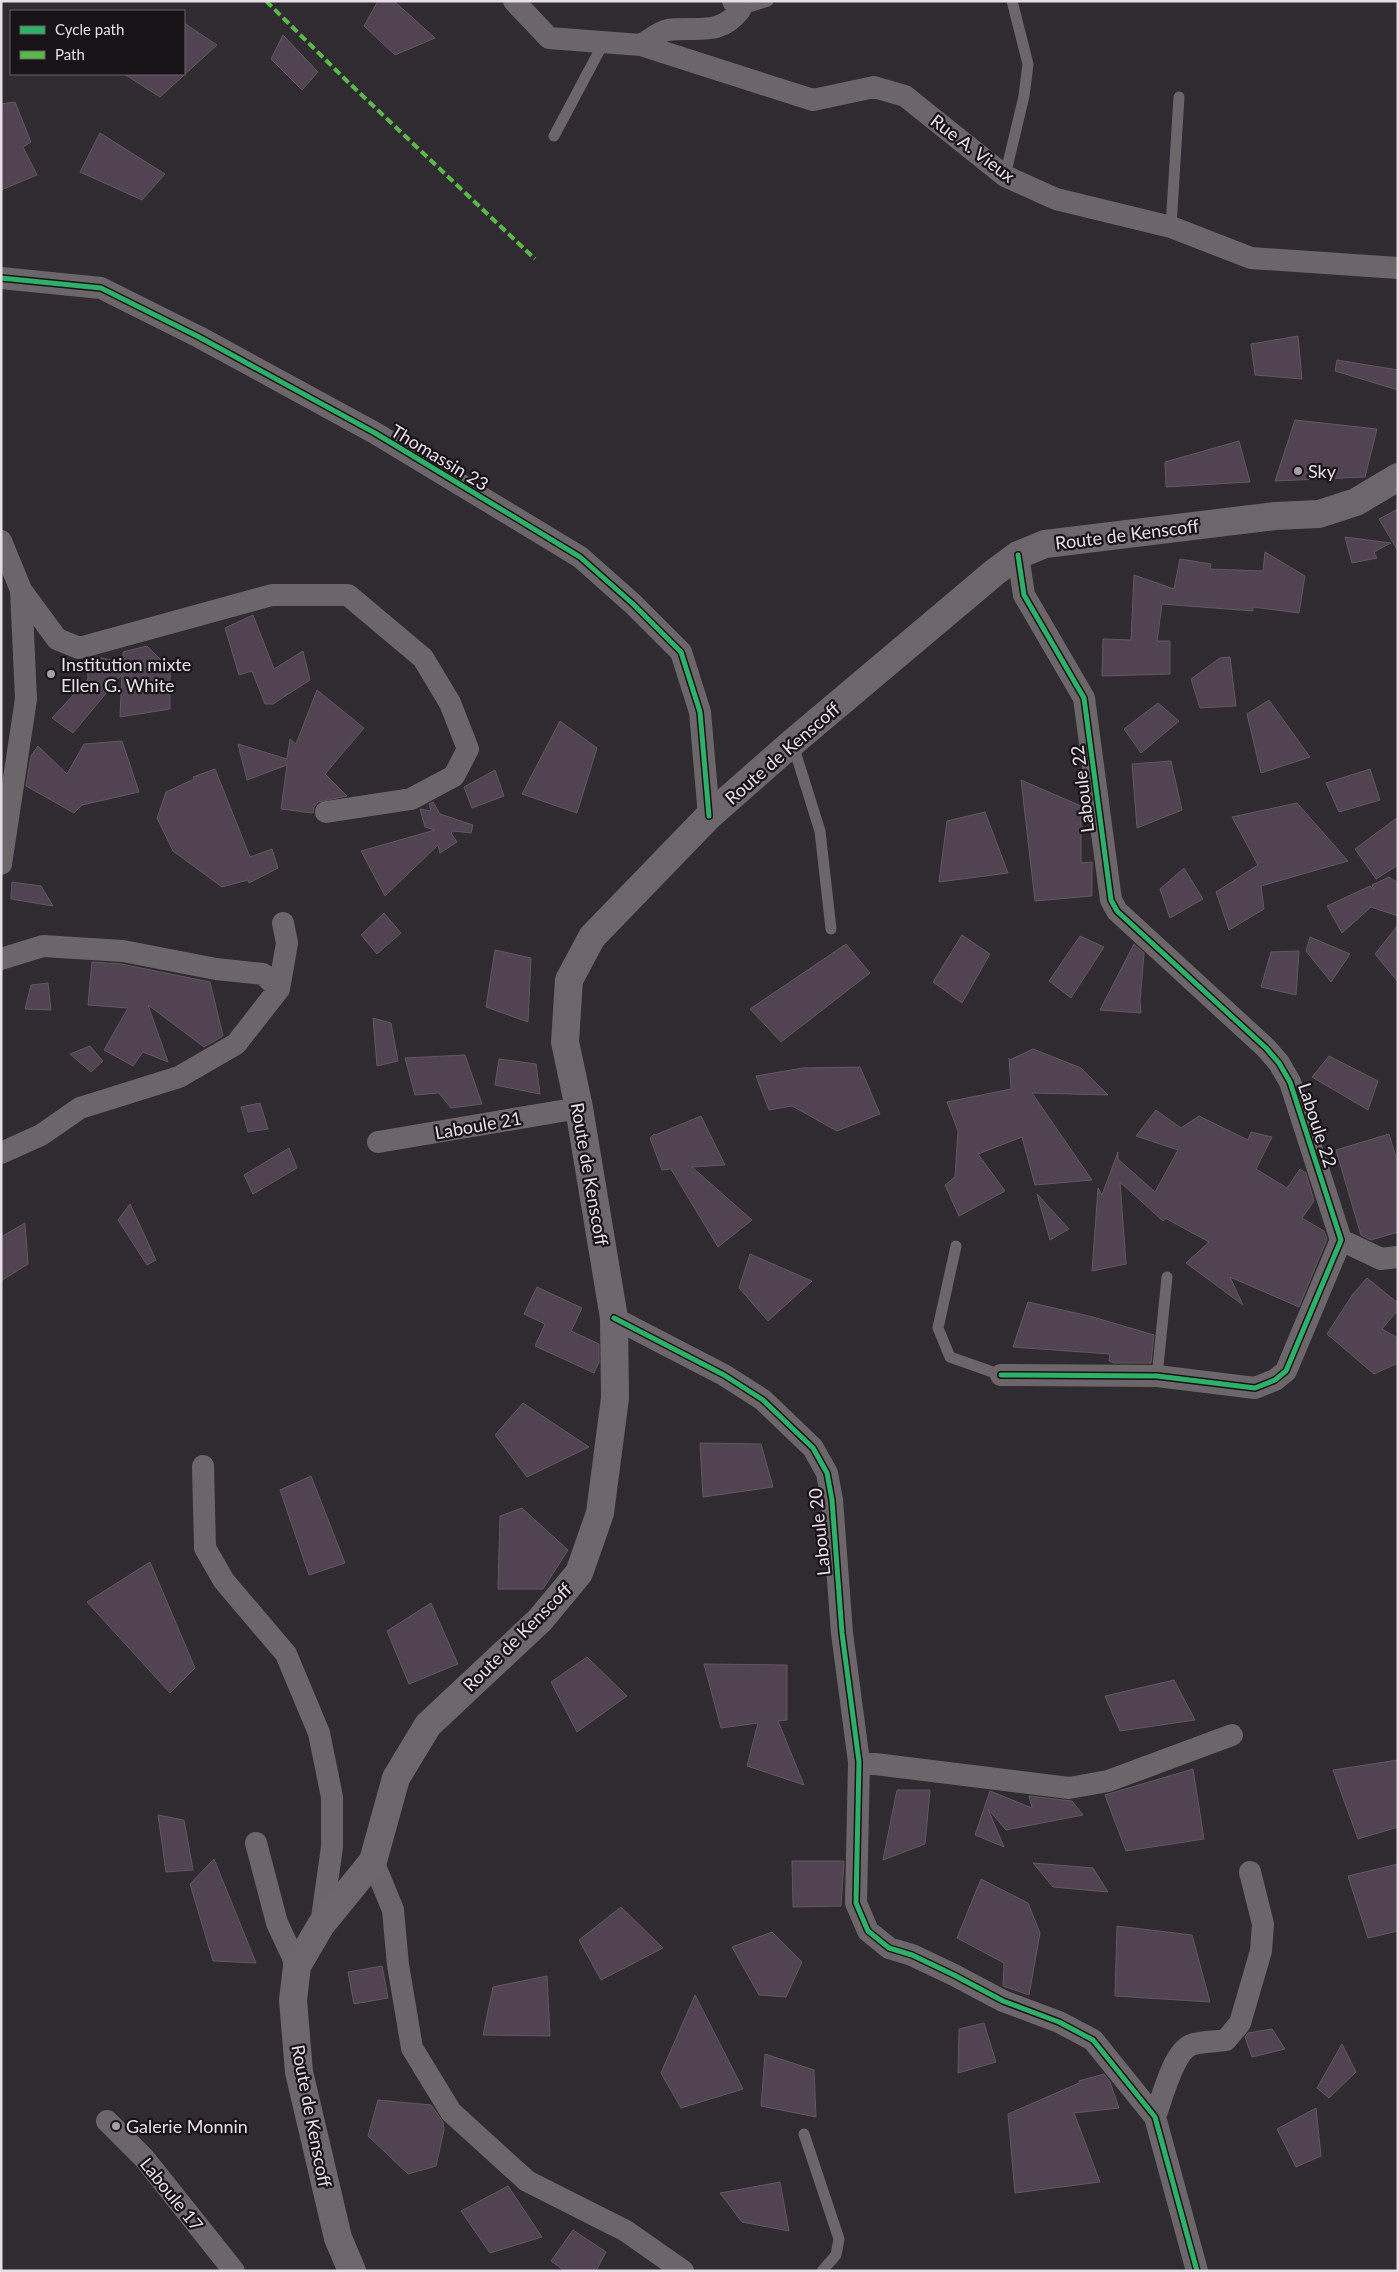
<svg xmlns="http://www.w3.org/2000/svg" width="1399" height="2272" font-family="Lato,sans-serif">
<rect width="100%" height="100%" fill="#302b30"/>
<path fill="#514351" stroke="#5f5a5f" d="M378,1H394L435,38L395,55L364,26Z
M184,23L217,45L160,97L124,74H184Z
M283,35L318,72L302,90L271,59Z
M15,102L31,142L23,147L37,175L1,190V104Z
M100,133L165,174L142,200L80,172Z
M1298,336L1302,379L1255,375L1251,344Z
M1337,360L1398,370V390L1335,371Z
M1295,420L1377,429L1365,477L1275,481Z
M1239,441L1250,482L1166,487L1165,462Z
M1398,509V551L1379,519Z
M1345,537L1391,543L1374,552L1377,558L1352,563Z
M1265,552L1305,576L1299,613L1253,607V611L1162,604L1157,641H1170V674L1102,676L1103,639L1131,640L1134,575L1174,589L1180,559L1211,564L1210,569L1263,571Z
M253,615L274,669L303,651L310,680L273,704H265L252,671L239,675L225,628Z
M147,646L170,669V709L120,717L122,674L73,733L52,718L88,679L87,659L96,657L123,662V652Z
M1230,657L1236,706L1200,708L1191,679L1220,658Z
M317,690L364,728L325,774L347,796L318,802L314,807L313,813L281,809L287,765L247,780L238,744L287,759L290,739L296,744Z
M1269,700L1310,757L1261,773L1247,714Z
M1158,703L1179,721L1141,753L1124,729Z
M560,721L597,748L577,813L522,794Z
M122,741L139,792L82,805L74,813L26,786L31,756L38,746L67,774L84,744Z
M1171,761L1182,810L1137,828L1132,764Z
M215,769L250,857L272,849L278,868L249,883L248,880L222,887L173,851L157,818L166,792L194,779L193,777Z
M1370,769L1380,800L1339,812L1326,783Z
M495,770L504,796L472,808L464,787Z
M1021,780L1081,806V863L1092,862V896L1035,901Z
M433,802L440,814L473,825L471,833L453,831L451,833L457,842L440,853L438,845L385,896L361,851L435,830L425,827L420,809L431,811L429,804Z
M1297,803L1348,861L1261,886L1264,909L1229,930L1216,892L1258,865L1232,817Z
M985,812L1008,873L939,882L947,821Z
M1398,817V865L1376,879L1355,849Z
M1184,868L1203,899L1170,918L1160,889Z
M1389,877L1398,883V916L1371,907L1342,933L1327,906L1370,886L1374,890L1372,885Z
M12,882L41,886L53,906L11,899Z
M384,913L401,933L377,954L361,935Z
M1398,925V982L1375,954Z
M962,935L990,954L962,1003L933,982Z
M1080,936L1104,947L1071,998L1049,981Z
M1310,937L1350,954L1331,982L1306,951Z
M846,944L870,973L781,1042L750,1009Z
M1134,944L1144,953L1140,1002L1141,1013L1100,1010Z
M495,950L531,958L528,1022L486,1007Z
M1299,951L1296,995L1261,987L1271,952Z
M92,962L121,964L210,982L223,1036L204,1047L148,1005L168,1062L143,1052L133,1066L104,1050L128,1008L88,1005Z
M48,983L51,1010L25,1009L31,985Z
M373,1018L391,1023L398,1061L377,1066Z
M90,1046L103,1061L91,1072L70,1054Z
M1033,1049L1081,1068L1108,1095L1032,1093L1092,1180L1035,1185L1022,1137L978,1154L1005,1191L959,1216L945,1185L955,1177L958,1131L947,1102L1011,1089L1009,1058L1010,1060Z
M465,1055L482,1104L451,1108L439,1093L415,1095L405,1058Z
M1329,1056L1378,1081L1368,1110L1312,1077Z
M499,1059L536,1064L540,1094L495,1085Z
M860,1067L880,1114L837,1131L792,1106L769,1110L756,1076L803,1068Z
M260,1103L268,1129L248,1132L241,1107Z
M1156,1110L1181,1128L1199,1116L1248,1140L1251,1132L1272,1137L1256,1169L1287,1188L1300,1169L1306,1173L1314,1201L1302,1218L1324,1231L1327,1239L1299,1307L1230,1277L1243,1305L1186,1263L1209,1242L1165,1218L1163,1221L1120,1182L1126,1264L1092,1271L1098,1188L1102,1195L1118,1152V1159L1155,1192L1178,1150L1136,1136Z
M701,1116L725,1165L692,1167L752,1220L718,1247L671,1169L662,1170L650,1138L654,1134L655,1135Z
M1389,1134L1398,1164V1232L1371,1240L1361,1235L1336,1150Z
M289,1148L297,1168L253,1194L244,1175Z
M1037,1194L1069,1229L1050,1240Z
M130,1204L156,1260L147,1265L118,1220Z
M25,1223L28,1264L1,1281V1237Z
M750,1254L812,1281L768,1321L739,1288Z
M1367,1278L1398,1303V1310L1382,1329L1398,1338V1363L1374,1374L1327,1334L1353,1294Z
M537,1287L582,1308L571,1331L599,1344V1362L594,1373L535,1346L545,1324L524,1314Z
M1028,1302L1093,1317L1154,1335L1151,1363H1114L1109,1361L1110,1354L1013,1347Z
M523,1403L589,1447L527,1477L495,1435Z
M700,1443L761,1444L773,1487L703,1497Z
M311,1476L345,1563L309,1575L280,1490Z
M522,1508L568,1550L543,1589H498L500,1516Z
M150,1562L195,1668L170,1693L87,1602Z
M431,1603L458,1664L409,1684L387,1631Z
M587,1657L627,1696L577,1732L551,1682Z
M704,1664L787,1665V1720L778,1721L804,1785L747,1766L758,1723L721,1728Z
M1174,1680L1195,1720L1120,1731L1105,1696Z
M1398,1760V1827L1358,1839L1333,1770Z
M1193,1769L1204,1839L1126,1851L1105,1795Z
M897,1790H930L925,1844L883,1860Z
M990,1791L1032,1808L1029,1796L1072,1801L1083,1815L1006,1830L988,1809L1004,1847L975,1835Z
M158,1815L184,1820L193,1870L166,1872Z
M214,1859L256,1963L213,1961L190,1884Z
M792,1861H844L841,1906L793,1907Z
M1033,1863L1093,1868L1108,1892L1053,1887Z
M1398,1864V1931L1368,1938L1348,1876Z
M981,1879L1028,1903L1040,1933L1029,1995L1003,1986L1004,1963L957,1938Z
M621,1907L663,1948L601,1980L579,1940Z
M1117,1926L1192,1935L1210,2002L1115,1996Z
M772,1932L802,1962L786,1997L759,1995L732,1947Z
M382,1966L388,1998L354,2004L348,1972Z
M547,1976L550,2036L483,2035L493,1987Z
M695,1995L743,2089L681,2108L661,2073Z
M984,2023L996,2062L958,2073L959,2029Z
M1272,2029L1285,2049L1252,2057L1245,2037L1248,2033Z
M1342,2044L1356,2072L1329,2098L1317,2088Z
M765,2054L814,2070L816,2117L761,2106Z
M1104,2074L1110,2082L1119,2108L1074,2113L1100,2182L1015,2193L1008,2114L1079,2083V2081Z
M378,2100L431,2105L443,2122L444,2130L436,2166L408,2174L368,2136Z
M1316,2108L1321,2156L1296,2167L1277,2129Z
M780,2182L789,2231L742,2222L720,2193Z
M508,2186L542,2237L490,2253L461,2211Z
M573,2230L606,2252L596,2271H565L551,2261Z"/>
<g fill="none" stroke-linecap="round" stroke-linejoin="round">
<path stroke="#6c666b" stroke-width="11" d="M740,10L768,1
M554,136L604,42
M1005,176L1024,96L1028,64L1012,1
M1171,227L1179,97
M793,745L820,831L831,929
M956,1246L938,1328L950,1357L1001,1375
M1157,1376L1167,1277
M804,2134L839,2239L836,2255L822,2271"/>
<path stroke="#6c666b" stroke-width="22" d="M514,1L549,38L641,45
M733,1L740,10C719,37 698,26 668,30C658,32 650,40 641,45L813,100L874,87L905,96L1005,176L1056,199L1171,227L1251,258L1398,268
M1,278L101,288L199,337L375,433L580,557L633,604L681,652L700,712L709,816
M1,541L21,590L26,699L1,864
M21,590L57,639L79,648L272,595H348L423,658L450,703L468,749L454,776L411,799L326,812
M1,959L43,946L123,951L216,969L263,974L279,989
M378,1142L579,1108
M1,1153L41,1135L80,1108L179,1077L236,1044L279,989L287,943L283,923
M1341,1240L1381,1259L1398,1257
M614,1318L724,1375L763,1400L813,1448L827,1473L832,1500L842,1633L859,1762L856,1903L868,1931L889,1948L912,1955L954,1975L1003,2001L1059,2022L1093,2040L1155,2117L1197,2271
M1001,1375L1157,1376L1255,1388L1275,1380L1286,1371L1341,1240L1290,1082L1279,1063L1266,1048L1117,911L1111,900L1084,698L1024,595L1018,555
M203,1466L205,1548L224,1581L286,1654L319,1733L332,1797V1847L321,1925
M859,1762L1069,1788L1108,1781L1232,1735
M256,1843L277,1923L297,1966
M373,1861L393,1910L398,1965L412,2048L451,2112L527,2181L626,2231L683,2271
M1155,2117C1162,2099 1173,2052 1191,2045C1200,2041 1215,2042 1226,2040L1240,2023L1261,1951L1263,1924L1250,1872
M107,2121L144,2158L234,2271"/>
<path stroke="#6e666d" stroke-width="28" d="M352,2271L338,2238L299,2072L293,2000L297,1966L321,1925L373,1861L396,1778L428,1725L540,1620L579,1573L600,1513L615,1398L614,1318L579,1108L565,1042L569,980L592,937L709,816L792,743L995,572L1018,555L1045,544L1275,516L1319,514L1356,502L1398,477"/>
<path stroke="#58b947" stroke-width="4" stroke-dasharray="8 4" stroke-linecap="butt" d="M266,1L347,81L535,259"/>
<g stroke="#171317" stroke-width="8">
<path id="cycleway" d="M1,278L101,288L199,337L375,433L580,557L633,604L681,652L700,712L709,816
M614,1318L724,1375L763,1400L813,1448L827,1473L832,1500L842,1633L859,1762L856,1903L868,1931L889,1948L912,1955L954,1975L1003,2001L1059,2022L1093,2040L1155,2117L1197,2271
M1001,1375L1157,1376L1255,1388L1275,1380L1286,1371L1341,1240L1290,1082L1279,1063L1266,1048L1117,911L1111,900L1084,698L1024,595L1018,555"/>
</g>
<use href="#cycleway" stroke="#2db169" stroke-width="5"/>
</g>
<g fill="#a6a0a6" stroke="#171317" stroke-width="2">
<circle cx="1298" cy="471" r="5"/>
<circle cx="51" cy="674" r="5"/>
<circle cx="116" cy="2126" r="5"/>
</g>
<g text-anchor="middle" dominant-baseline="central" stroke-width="4.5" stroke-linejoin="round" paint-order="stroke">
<g font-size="18" fill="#e6dfe6" stroke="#171317">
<text transform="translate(973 148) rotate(37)">Rue A. Vieux</text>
<text transform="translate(440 457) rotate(31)">Thomassin 23</text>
<text transform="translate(1127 534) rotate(-7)">Route de Kenscoff</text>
<text transform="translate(782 753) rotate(-41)">Route de Kenscoff</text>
<text transform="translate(1082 789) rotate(-97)">Laboule 22</text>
<text transform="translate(478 1125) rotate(-10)">Laboule 21</text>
<text transform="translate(1318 1125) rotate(72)">Laboule 22</text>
<text transform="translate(590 1174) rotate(80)">Route de Kenscoff</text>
<text transform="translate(819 1532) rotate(-96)">Laboule 20</text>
<text transform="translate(517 1637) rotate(-45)">Route de Kenscoff</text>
<text transform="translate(312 2116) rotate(79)">Route de Kenscoff</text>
<text transform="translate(172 2194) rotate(51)">Laboule 17</text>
</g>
<g font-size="18" fill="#e6dfe6" stroke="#171317" text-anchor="start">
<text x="1308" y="471">Sky</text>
<text x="61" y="664">Institution mixte<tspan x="61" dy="21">Ellen G. White</tspan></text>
<text x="126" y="2126">Galerie Monnin</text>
</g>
</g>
<rect width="1399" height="2272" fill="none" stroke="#e6dfe6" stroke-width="5"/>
<rect x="10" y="10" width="175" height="65" fill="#171317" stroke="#6a656a"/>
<rect x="20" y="26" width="25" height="8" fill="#2db169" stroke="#6a656a"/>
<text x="55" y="35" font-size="15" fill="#e6dfe6">Cycle path</text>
<rect x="20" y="51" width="25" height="8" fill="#58b947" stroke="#6a656a"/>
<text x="55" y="60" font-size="15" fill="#e6dfe6">Path</text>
</svg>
